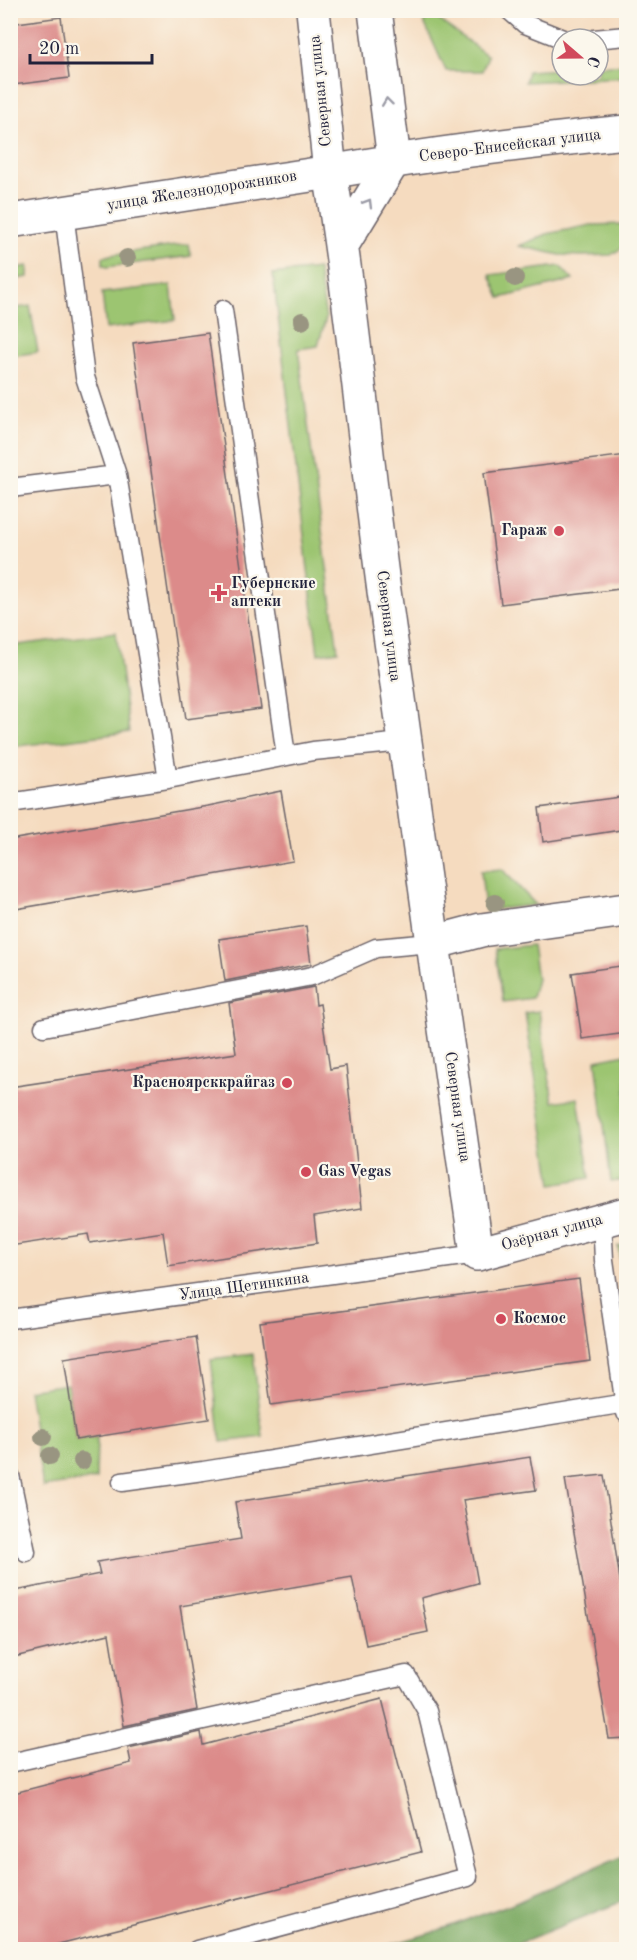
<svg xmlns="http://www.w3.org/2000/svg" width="637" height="1960" font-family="'Old Standard TT',serif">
<rect width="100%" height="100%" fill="#fbf7ec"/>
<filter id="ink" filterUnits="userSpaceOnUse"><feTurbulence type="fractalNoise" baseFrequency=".0167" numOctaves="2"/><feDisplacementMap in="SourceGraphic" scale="12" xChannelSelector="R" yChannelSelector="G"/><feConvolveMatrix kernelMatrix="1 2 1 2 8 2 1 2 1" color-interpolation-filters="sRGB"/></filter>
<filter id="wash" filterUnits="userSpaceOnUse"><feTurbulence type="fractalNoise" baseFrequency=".008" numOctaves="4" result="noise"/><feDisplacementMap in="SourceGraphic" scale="24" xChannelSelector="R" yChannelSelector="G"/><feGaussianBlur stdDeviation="1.35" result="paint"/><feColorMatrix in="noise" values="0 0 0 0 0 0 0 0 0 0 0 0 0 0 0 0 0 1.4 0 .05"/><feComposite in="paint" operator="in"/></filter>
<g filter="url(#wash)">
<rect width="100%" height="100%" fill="#f5dbbf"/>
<path fill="#9cc571" stroke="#5f7456" stroke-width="1.5" d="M422,11H437L438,19L488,56L482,71H446L424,22Z
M626,64V77L525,82L528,71L562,69V75H598V66Z
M626,224V245L611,255L582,256L560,255L519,246L547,234L591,225Z
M189,244L191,256L107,267L103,265V257L110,255Z
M28,266V277L11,280V269Z
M560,266L573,280L500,298L490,275Z
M318,269L326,318L318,346L298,349L338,651L318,654L273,274Z
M171,285L175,320L106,329L102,293Z
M30,306L38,352L11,356V309Z
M116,632L129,732L11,747V646Z
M502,869L536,905L485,910L481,871Z
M532,945L537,979L532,998L503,1002L495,949Z
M539,1011L553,1102L578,1098L590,1178L552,1184L525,1013Z
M626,1054V1180L611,1182L596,1060Z
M626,1245V1301L618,1246Z
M253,1354L263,1437L221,1442L211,1359Z
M67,1384L76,1440L97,1437L96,1479L43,1487L28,1390Z"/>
<path fill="#7daa63" stroke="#50664f" stroke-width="1.5" d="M626,1854V1900L504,1949H376L434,1932L514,1903Z"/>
<g id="blocks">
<path fill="#dc8b8a" d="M61,17L69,78L13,85L10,65V24Z
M208,333L261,709L186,719L133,343Z
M627,455V588L501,604L484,473Z
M281,791L293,861L10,910V840L208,806Z
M627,796V829L543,842L539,808Z
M306,926L311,964L225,981L219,939Z
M627,965V1033L582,1039L572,973Z
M314,987L316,1005L320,1004L330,1069L346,1066L362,1208L314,1216L317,1243L168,1266L163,1232L90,1243L88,1234L10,1246V1087L236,1053L229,1003Z
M579,1279L590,1361L271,1405L260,1322Z
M196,1337L209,1419L76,1440L64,1358Z
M530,1457L536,1490L463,1500L478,1583L421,1598L428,1632L366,1645L352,1577L180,1606L197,1710L124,1726L109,1634L10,1658V1592L100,1574L97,1562L241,1539L235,1502Z
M604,1475L627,1626V1738L609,1739L565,1479Z
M382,1699L421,1852L35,1950H10V1794L131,1763L128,1748L201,1732L203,1745Z"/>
</g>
</g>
<g filter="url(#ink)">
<use href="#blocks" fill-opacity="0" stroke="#6c6369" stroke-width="1.5"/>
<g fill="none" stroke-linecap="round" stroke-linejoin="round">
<g stroke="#6c6369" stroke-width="21">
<path id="service" d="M509,10L525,24L563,39
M594,39L626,36
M64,213L85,377L117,475L168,779
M223,310L286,756
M10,488L117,475
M10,803L168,779L313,751L403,742
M44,1027L312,976L376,948L432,943
M602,1219L604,1260L626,1413
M10,1319L477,1254
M10,1475L26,1552
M122,1482L203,1471L626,1403
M10,1763L406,1675L427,1711L468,1877L197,1950"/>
</g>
<g stroke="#6c6369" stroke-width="36">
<path id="minor" d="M330,172C353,311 365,451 384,591C413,812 446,1033 477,1254L626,1214
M342,245L394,160
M432,943L481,930L626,910"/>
</g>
<g stroke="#6c6369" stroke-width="36">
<path id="tertiary" d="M10,221L330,172"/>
</g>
<g stroke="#6c6369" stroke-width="36">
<path id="secondary" d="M313,10L330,172C428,154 527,142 626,132
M375,10L394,160"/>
</g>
<use href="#service" stroke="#fff" stroke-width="18"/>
<use href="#minor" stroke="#fff" stroke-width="33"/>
<use href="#tertiary" stroke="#fff" stroke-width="33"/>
<use href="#secondary" stroke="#fff" stroke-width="33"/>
</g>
<g fill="#999581">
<circle cx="127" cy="258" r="9"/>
<circle cx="515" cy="278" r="9"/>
<circle cx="302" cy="321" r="9"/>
<circle cx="495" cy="903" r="9"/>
<circle cx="43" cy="1437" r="9"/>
<circle cx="50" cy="1456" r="9"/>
<circle cx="82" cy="1461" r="9"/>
</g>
<defs><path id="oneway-chevron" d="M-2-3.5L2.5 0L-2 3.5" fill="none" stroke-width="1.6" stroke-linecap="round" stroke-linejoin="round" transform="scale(1.5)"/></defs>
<g stroke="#9c9ca7">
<use href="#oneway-chevron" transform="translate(387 102) rotate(-97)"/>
<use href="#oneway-chevron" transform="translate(368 203) rotate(-59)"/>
</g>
</g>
<g fill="#d1495b" stroke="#fbf7ec" stroke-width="2">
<circle cx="559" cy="531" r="6"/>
<path d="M216 584h6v6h6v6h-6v6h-6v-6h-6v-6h6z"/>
<circle cx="287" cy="1083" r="6"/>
<circle cx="306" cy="1172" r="6"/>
<circle cx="501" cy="1319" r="6"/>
</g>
<g text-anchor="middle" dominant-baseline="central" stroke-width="4.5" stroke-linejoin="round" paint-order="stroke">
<g font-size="16" fill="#22223b" stroke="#fbf7ec">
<text transform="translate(321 91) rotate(-96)">Северная улица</text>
<text transform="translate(510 146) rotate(-7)">Северо-Енисейская улица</text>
<text transform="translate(202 191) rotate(-9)">улица Железнодорожников</text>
<text transform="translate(388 626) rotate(83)">Северная улица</text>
<text transform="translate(457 1107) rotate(82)">Северная улица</text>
<text transform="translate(552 1233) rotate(-15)">Озёрная улица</text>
<text transform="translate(244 1287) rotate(-8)">Улица Щетинкина</text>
</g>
<g font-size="16" font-weight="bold" fill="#22223b" stroke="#fbf7ec" text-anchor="start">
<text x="547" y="531" text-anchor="end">Гараж</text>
<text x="231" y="584">Губернские<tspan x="231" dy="18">аптеки</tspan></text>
<text x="275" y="1083" text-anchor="end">Красноярсккрайгаз</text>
<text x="318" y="1172">Gas Vegas</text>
<text x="513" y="1319">Космос</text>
</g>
</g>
<rect width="637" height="1960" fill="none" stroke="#fbf7ec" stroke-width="36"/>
<g transform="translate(580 57) rotate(110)"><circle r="28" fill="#fbf7ec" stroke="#a4a2a5" stroke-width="1.5"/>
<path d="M0-4.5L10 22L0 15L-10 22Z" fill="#d1495b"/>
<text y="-9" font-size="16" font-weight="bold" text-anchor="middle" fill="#22223b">С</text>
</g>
<path d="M30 54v9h122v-9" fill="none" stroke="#22223b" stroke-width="3"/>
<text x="39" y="54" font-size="18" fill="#22223b" stroke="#fbf7ec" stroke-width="4.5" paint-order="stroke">20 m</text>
</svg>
